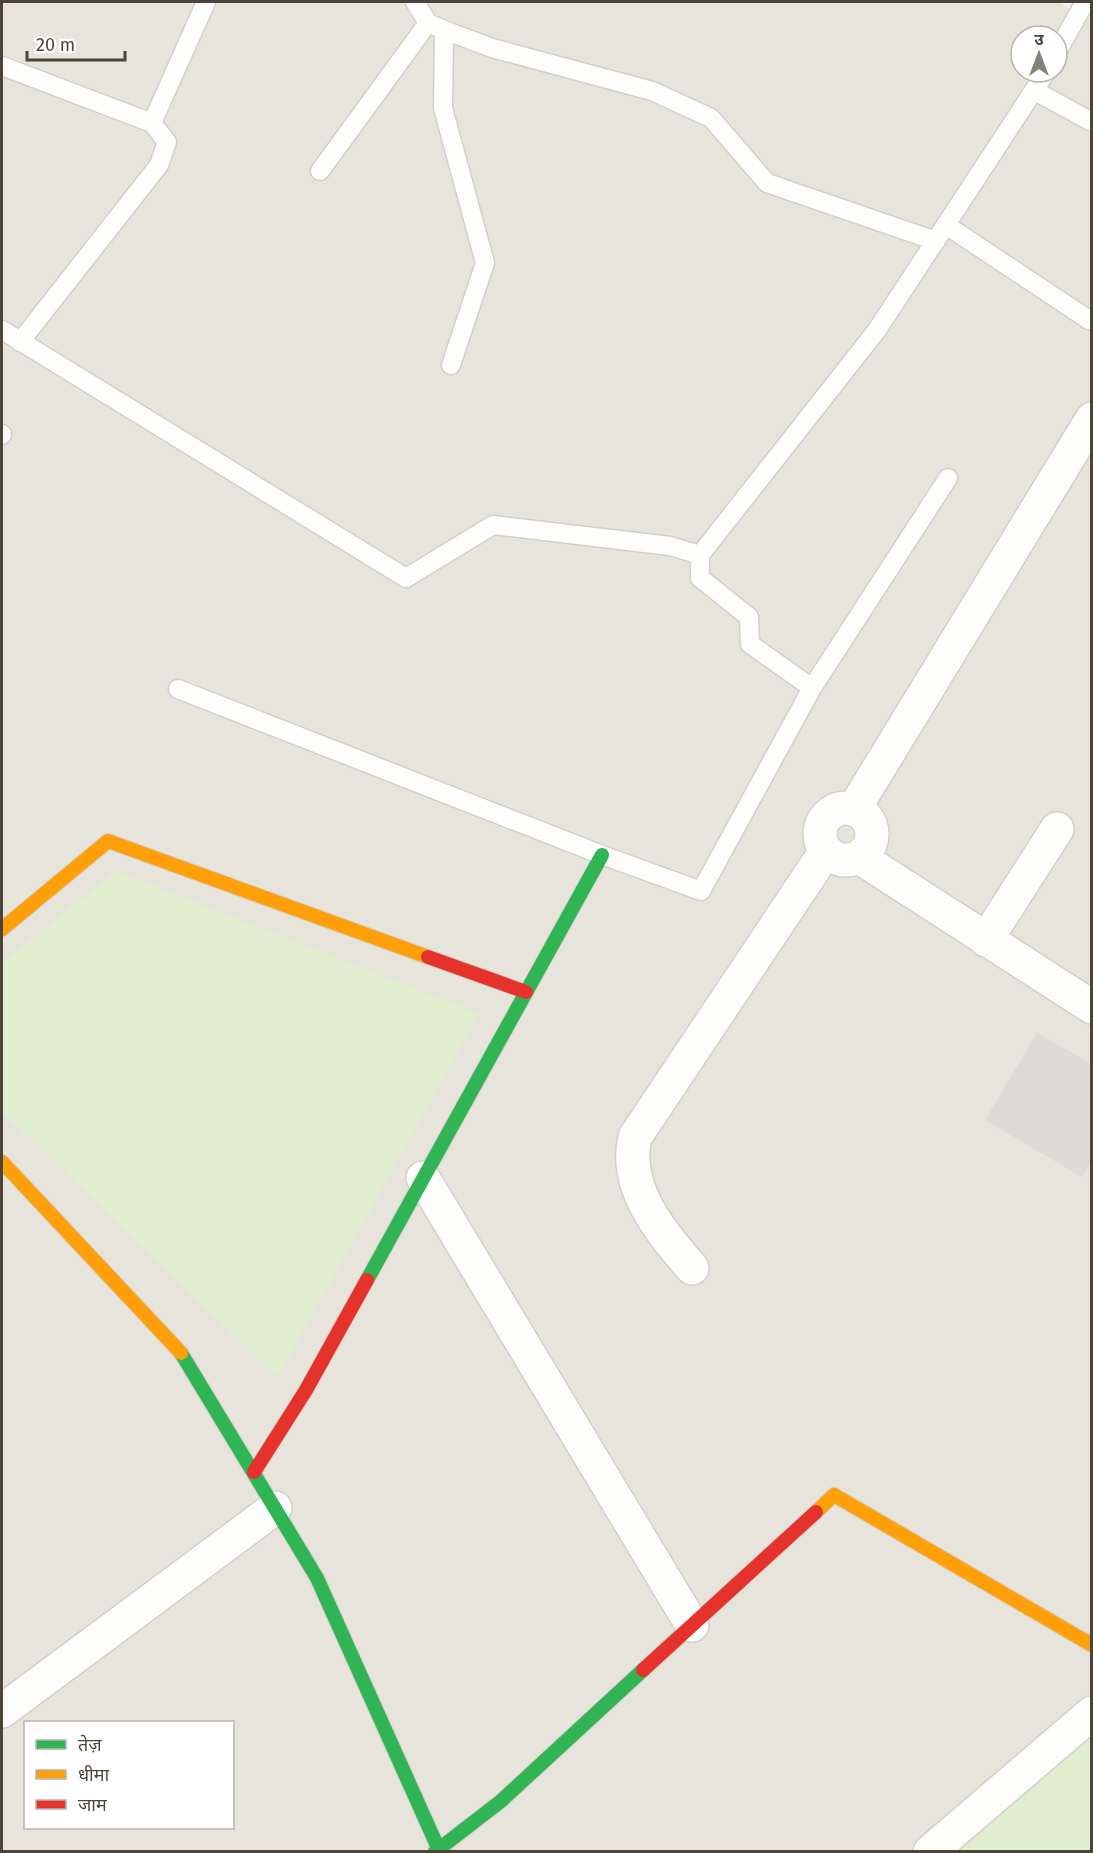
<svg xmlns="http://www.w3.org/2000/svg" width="1093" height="1853" font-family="'Fira Sans','Noto Sans Devanagari',sans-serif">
<rect width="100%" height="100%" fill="#f4f2ee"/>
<path fill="#e7e4dc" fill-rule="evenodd" d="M2,2H1058L1091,20V1851L2,1852ZM1021,36H1057V72H1021ZM26,1722H232V1828H26Z"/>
<path fill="#e1eecf" d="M117,871L479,1014L278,1377L2,1112V962Z
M1091,1733V1851H951Z"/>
<path fill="#dedbd6" d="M1037,1033L1092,1064V1161L1082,1177L985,1120Z"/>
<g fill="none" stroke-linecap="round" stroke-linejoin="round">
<g stroke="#d2d0cb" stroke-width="21">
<path id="lane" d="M415,2L428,23L444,30L492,48L652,91L711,118L767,183L936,241
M444,30L443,108L485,263L451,365
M1057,52L1085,2
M2,66L152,123L167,142L159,165L20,342
M1035,91L1092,122
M152,123L206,2
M320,171L428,23
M946,225L1089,320
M2,330L406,578L493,525L670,546L700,555
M2,435V434
M812,688L948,478
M178,689L602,855L701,891L812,688L750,644L749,617L700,578V555L877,330L1046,72"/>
</g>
<g stroke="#d2d0cb" stroke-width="36">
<path id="street" d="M820 834a26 26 0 1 1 52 0a26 26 0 1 1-52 0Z
M854,809L1092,419
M859,857L1092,1007
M986,940L1057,829
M423,1178L692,1625
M692,1268C661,1232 623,1188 635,1137L826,851
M2,1711L275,1508
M930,1852L1092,1713"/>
</g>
<g stroke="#d3cfc5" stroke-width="16">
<path id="fast" d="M367,1280L602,855
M181,1353L317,1578L440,1852
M435,1852L501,1801L643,1670"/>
</g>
<g stroke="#d3cfc5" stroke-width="16">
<path id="slow" d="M2,929L108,841L428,957
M2,1162L181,1353
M816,1512L834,1495L1092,1645"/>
</g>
<g stroke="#d3cfc5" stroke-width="16">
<path id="jam" d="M428,957L526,992
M254,1472L306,1390L367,1280
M643,1670L816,1512"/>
</g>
<use href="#lane" stroke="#fdfdfc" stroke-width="18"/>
<use href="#street" stroke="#fdfdfc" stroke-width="33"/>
<use href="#fast" stroke="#30b455" stroke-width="14"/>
<use href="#slow" stroke="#ff9f0a" stroke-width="14"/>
<use href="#jam" stroke="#e5322d" stroke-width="14"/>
</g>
<rect width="1093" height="1853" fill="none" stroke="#4b4439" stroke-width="6"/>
<rect x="24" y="1721" width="210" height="108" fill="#ffffff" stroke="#b7b4b0" stroke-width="1.5"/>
<rect x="36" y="1740" width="30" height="9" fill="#30b455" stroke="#b7b4b0" stroke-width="1.5"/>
<text x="78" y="1751" font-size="18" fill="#4b4439">तेज़</text>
<rect x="36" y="1770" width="30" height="9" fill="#ff9f0a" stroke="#b7b4b0" stroke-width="1.5"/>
<text x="78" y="1781" font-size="18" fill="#4b4439">धीमा</text>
<rect x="36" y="1800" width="30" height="9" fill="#e5322d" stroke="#b7b4b0" stroke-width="1.5"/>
<text x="78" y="1811" font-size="18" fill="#4b4439">जाम</text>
<g transform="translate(1039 54)"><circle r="28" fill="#ffffff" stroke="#b7b4b0" stroke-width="1.5"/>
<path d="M0-4.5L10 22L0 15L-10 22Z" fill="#868178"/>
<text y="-9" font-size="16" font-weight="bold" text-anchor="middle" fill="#4b4439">उ</text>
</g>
<path d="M27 51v9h98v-9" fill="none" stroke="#4b4439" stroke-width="3"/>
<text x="36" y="51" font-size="18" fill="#4b4439" stroke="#ffffff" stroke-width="4.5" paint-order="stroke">20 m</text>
</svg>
